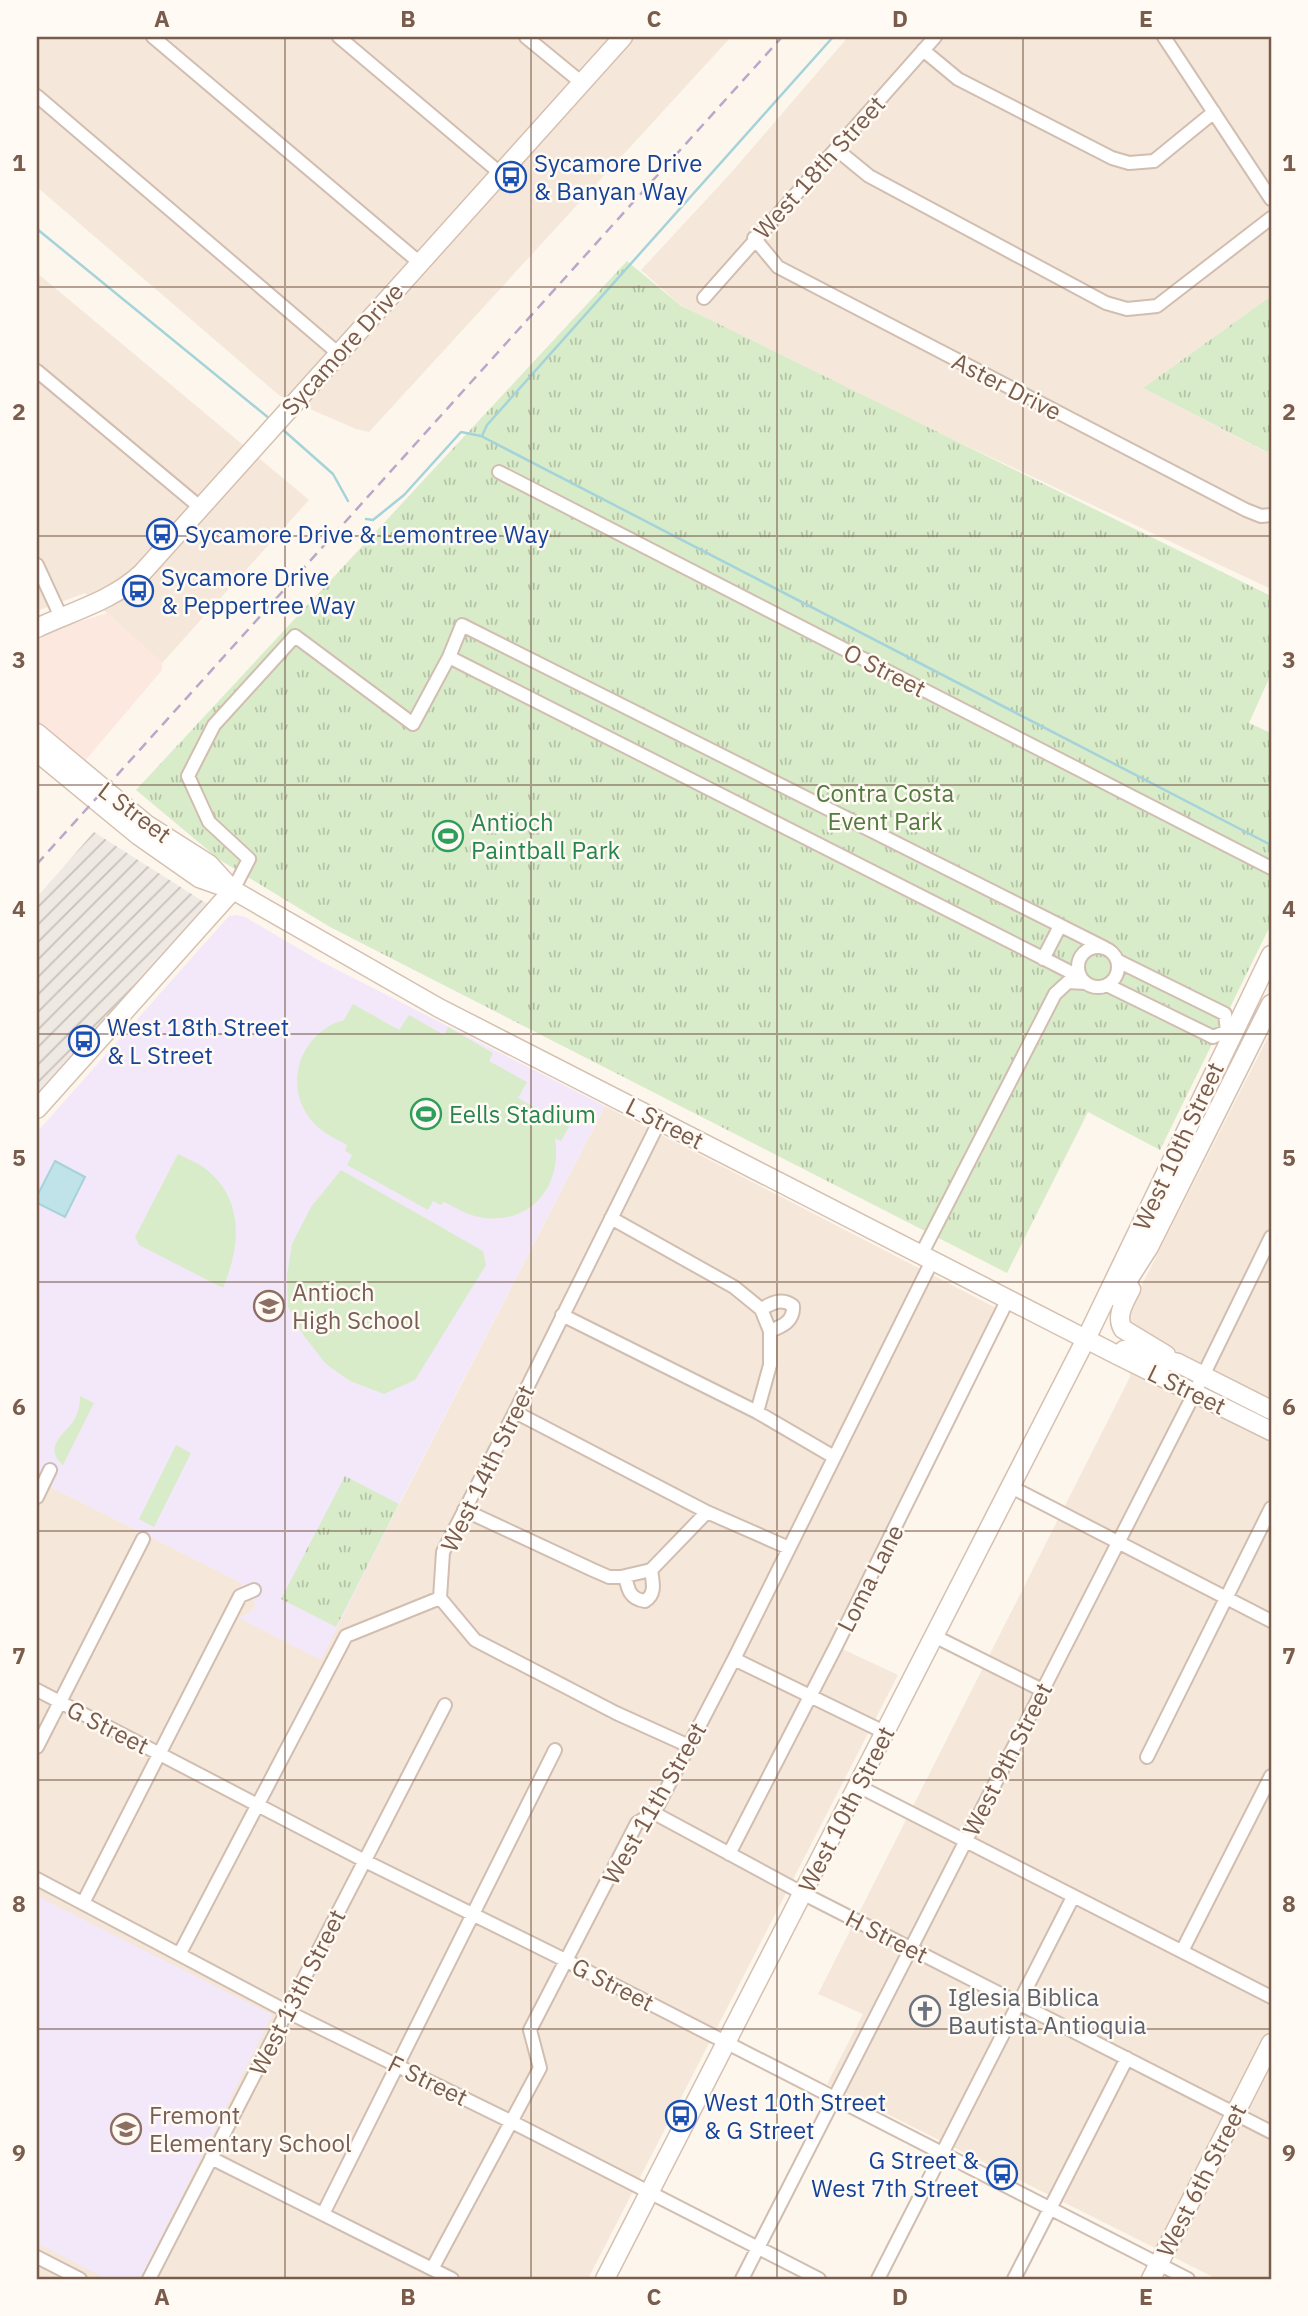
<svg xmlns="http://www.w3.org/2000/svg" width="1308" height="2316" font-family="'IBM Plex Sans',sans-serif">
<defs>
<pattern id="industrial-furrows" width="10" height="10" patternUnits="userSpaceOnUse" patternTransform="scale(1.75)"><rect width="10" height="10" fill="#efe9e4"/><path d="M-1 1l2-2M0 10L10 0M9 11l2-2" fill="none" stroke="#c7c0bb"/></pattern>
<pattern id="park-tufts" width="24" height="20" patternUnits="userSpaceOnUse" patternTransform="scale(1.75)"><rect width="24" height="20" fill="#d8ecc9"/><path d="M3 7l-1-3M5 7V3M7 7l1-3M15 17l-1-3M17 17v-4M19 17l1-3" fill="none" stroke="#b4c2a5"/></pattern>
</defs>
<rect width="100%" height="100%" fill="#fdf6ec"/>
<path fill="#f5e8da" d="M37,37H731L369,432L356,429L280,396L37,187Z
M848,37H1271V296L1143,388L1266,452L1271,448V589L846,389L679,304L641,270L730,174Z
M37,273L309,500L162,663L85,593L37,611Z
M1271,1031V2279H1217L827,2084L863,2014L818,1994L1130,1377L1125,1318Z
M605,1106L1002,1311L836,1646L898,1675L588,2279H37V1480L240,1582L256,1604L251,1612L240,1618L336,1627Z"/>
<path fill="#fde8e0" d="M108,613L162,663V670L84,762L37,723V641L55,629Z"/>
<path fill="url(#industrial-furrows)" d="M94,832L212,907L37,1101V897Z"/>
<path fill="#f3e8fa" d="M236,915L245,917L320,961L605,1106L399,1504L321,1660L239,1618L251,1612L256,1604L240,1582L37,1480V1132L229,916Z
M37,1896L272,2015L140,2279H107L37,2243Z"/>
<path fill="#d8ecc9" d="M353,1004L399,1030L409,1015L444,1035L448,1027L493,1053L489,1061L527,1082L518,1098L569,1127L561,1141L555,1138C563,1186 530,1227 479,1217C467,1215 455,1207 444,1202L441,1205L433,1201L428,1210L347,1165L352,1155L345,1151L347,1145C334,1138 321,1132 311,1120C282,1084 301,1032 344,1020Z
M178,1154C187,1159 199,1163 207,1170C245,1201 240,1248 223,1288L139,1245L135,1237Z
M341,1170L483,1251L486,1265L415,1380L384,1394L350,1381L326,1364L304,1336L288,1307L287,1275L292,1244L311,1207Z
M80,1396L94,1403L63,1465C44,1449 61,1436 72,1423C78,1415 80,1406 80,1396Z
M176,1445L191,1453L154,1527L139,1519Z"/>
<path fill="url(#park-tufts)" d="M627,261L680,305L1271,596V674L1249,723L1271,733V924L1160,1150L1088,1112L1007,1273L330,927L220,860L136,790Z
M1271,296V448L1267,452L1143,388Z
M345,1476L399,1504L336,1627L281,1599Z"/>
<path fill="#bfe3e8" stroke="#a5d3da" stroke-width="2" d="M55,1161L85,1177L65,1217L37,1203V1196Z"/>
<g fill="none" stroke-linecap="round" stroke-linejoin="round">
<path stroke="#a5d3da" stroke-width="2.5" d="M37,229L270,419
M281,428L333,474L348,501
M482,436L487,425L833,37
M366,519L373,520L404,495L461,432L481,436L1271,845"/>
<g stroke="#d1beb0" stroke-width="16">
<path id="street" d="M153,37L420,263
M339,37L500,173
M526,37L582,83
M1164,37L1271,199
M923,50L958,79L1112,158L1129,163L1154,161L1214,112
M37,96L339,354
M836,149L869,176L1106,303L1127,309L1157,306L1271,218
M754,238L778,267L1246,510L1261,516L1271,515
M704,298L935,37
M37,371L201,508
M499,472L1271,868
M37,565L61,617
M449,657L1080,977
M233,890L249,859L209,822L188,776L214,725L295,636L413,724L449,657L462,625L1105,948
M1078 967a20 20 0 1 1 40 0a20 20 0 1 1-40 0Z
M1043,959L1060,926
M1107,985L1213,1037L1227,1031L1225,1014L1118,961
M611,1218L734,1287L761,1309L770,1331V1365L757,1412
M921,1255L1055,994L1068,982L1085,983
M761,1309C772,1303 782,1297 793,1306C794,1321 783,1326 770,1331
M562,1315L757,1412L834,1457
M515,1412L707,1512L789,1548
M1011,1487L1271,1621
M37,1497L50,1470
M464,1510L593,1570L609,1577H621L651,1570L707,1512
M625,1576C628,1590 630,1599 645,1601C656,1594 653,1583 651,1570
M440,1598L475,1640L616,1713L689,1746
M936,1637L1042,1690
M734,1659L884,1732
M37,1690L365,1861L567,1961L1188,2279
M37,1747L143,1539
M1147,1757L1271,1508
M858,1786L1271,1997
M654,1813L804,1894L1271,2132
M729,1854L836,1646L1008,1299
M37,1879L288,2012L510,2121L819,2279
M83,1903L240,1596L254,1590
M1182,1951L1271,1776
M180,1953L346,1636L440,1598L443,1552L515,1412L660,1120
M211,2158L452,2279
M323,2214L555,1750
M37,2257L80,2279
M432,2269L540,2068L530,2030L637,1823L654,1813L734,1659L932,1261
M149,2279L445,1705
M742,2279L1195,1392L1271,1237
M878,2279L1073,1897
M1014,2279L1127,2058"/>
</g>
<g stroke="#d6c0b0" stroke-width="21">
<path id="secondary" d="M37,628C73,611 112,601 142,573L623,37
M37,733L146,824L209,864L230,887
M37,752L139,836L199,878L233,890L439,1008L1117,1355L1271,1431
M37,1109L233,890
M1131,1289C1125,1301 1115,1316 1123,1329L1166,1355
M1117,1297L1149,1247L1271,1004
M1124,1350L1178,1363L1271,1410
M605,2279L1086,1339L1271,955
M1151,2279L1271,2043"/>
</g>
<use href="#street" stroke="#fff" stroke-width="12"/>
<use href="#secondary" stroke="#fff" stroke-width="18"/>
<path stroke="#b9a8c9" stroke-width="2.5" stroke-dasharray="10 7" stroke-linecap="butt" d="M37,864L782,37"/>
</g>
<path fill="none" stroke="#7a5c4d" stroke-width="2" stroke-opacity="0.55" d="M285,37V2279M531,37V2279M777,37V2279M1023,37V2279M37,287H1271M37,536H1271M37,785H1271M37,1034H1271M37,1282H1271M37,1531H1271M37,1780H1271M37,2029H1271"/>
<defs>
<g id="bus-ring" transform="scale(1.575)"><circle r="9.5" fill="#fffaf3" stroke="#1a4fb4" stroke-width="1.5"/><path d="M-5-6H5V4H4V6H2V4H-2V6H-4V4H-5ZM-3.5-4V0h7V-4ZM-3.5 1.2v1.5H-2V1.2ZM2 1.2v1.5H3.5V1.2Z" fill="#1a4fb4"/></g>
<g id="stadium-ring" transform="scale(1.575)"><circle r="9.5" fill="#fffaf3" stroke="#2e9e5b" stroke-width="1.5"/><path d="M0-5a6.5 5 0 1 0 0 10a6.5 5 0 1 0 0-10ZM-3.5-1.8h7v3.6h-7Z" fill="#2e9e5b"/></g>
<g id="school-ring" transform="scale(1.575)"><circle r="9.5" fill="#fffaf3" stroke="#8d6e63" stroke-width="1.5"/><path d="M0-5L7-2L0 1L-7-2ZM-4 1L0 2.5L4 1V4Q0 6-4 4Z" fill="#8d6e63"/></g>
<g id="church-ring" transform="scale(1.575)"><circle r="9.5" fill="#fffaf3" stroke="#6b7280" stroke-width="1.5"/><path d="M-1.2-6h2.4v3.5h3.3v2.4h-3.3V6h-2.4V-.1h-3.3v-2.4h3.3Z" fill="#6b7280"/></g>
</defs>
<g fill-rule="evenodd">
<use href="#bus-ring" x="511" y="177"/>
<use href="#bus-ring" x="162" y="534"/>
<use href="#bus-ring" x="138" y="591"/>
<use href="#stadium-ring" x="448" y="836"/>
<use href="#bus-ring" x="84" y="1041"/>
<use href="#stadium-ring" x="426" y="1114"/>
<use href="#school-ring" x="269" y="1306"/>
<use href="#church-ring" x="925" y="2011"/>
<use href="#bus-ring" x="681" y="2116"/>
<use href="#school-ring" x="126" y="2129"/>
<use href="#bus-ring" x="1002" y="2174"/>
</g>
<g text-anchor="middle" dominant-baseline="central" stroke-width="5" stroke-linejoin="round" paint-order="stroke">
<g font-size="24" fill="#164399" stroke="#fffaf3" text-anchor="start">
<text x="534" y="163">Sycamore Drive<tspan x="534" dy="28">&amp; Banyan Way</tspan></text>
<text x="185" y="534">Sycamore Drive &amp; Lemontree Way</text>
<text x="161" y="577">Sycamore Drive<tspan x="161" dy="28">&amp; Peppertree Way</tspan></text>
<text x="107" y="1027">West 18th Street<tspan x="107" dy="28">&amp; L Street</tspan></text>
<text x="704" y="2102">West 10th Street<tspan x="704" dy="28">&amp; G Street</tspan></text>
<text x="979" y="2160" text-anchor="end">G Street &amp;<tspan x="979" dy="28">West 7th Street</tspan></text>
</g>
<g font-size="24" fill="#7a5c4d" stroke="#fffaf3">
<text transform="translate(819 167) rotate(-48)">West 18th Street</text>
<text transform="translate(342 349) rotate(-48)">Sycamore Drive</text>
<text transform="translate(1007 386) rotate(27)">Aster Drive</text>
<text transform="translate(885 670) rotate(27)">O Street</text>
<text transform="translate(135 812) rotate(37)">L Street</text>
<text transform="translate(665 1123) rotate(27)">L Street</text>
<text transform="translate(1178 1146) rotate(-65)">West 10th Street</text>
<text transform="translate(1187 1389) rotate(26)">L Street</text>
<text transform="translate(487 1468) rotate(-64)">West 14th Street</text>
<text transform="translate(870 1578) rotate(-63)">Loma Lane</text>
<text transform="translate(108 1727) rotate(27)">G Street</text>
<text transform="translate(1007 1759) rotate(-63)">West 9th Street</text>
<text transform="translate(654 1803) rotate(-60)">West 11th Street</text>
<text transform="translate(846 1809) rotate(-63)">West 10th Street</text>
<text transform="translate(887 1936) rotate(27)">H Street</text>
<text transform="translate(613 1984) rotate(27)">G Street</text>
<text transform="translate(297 1992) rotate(-63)">West 13th Street</text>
<text transform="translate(428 2080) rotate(26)">F Street</text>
<text transform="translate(1201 2180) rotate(-63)">West 6th Street</text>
</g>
<g font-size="24" fill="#537a41" stroke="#fffaf3">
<text x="885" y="793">Contra Costa<tspan x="885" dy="28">Event Park</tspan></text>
</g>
<g font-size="24" fill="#27864d" stroke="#fffaf3" text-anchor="start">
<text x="471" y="822">Antioch<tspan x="471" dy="28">Paintball Park</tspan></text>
<text x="449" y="1114">Eells Stadium</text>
</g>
<g font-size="24" fill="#785e54" stroke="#fffaf3" text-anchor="start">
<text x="292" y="1292">Antioch<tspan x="292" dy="28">High School</tspan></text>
<text x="149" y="2115">Fremont<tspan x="149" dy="28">Elementary School</tspan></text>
</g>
<g font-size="24" fill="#5b616d" stroke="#fffaf3" text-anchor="start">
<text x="948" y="1997">Iglesia Biblica<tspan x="948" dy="28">Bautista Antioquia</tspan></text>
</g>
</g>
<rect width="1308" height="2316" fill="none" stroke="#fffaf3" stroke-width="77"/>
<rect x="38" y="38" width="1232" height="2240" fill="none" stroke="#7a5c4d" stroke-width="2.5"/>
<g font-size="23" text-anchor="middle" font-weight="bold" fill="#7a5c4d">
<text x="162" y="27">A</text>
<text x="408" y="27">B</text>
<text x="654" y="27">C</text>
<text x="900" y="27">D</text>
<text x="1146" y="27">E</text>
<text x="19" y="171">1</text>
<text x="1289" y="171">1</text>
<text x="19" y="420">2</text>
<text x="1289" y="420">2</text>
<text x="19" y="668">3</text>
<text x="1289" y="668">3</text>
<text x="19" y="917">4</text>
<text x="1289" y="917">4</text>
<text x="19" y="1166">5</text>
<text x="1289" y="1166">5</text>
<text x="19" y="1415">6</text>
<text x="1289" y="1415">6</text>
<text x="19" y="1664">7</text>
<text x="1289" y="1664">7</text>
<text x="19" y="1912">8</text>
<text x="1289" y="1912">8</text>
<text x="19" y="2161">9</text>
<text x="1289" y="2161">9</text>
<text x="162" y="2305">A</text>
<text x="408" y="2305">B</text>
<text x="654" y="2305">C</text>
<text x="900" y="2305">D</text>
<text x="1146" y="2305">E</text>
</g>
</svg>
